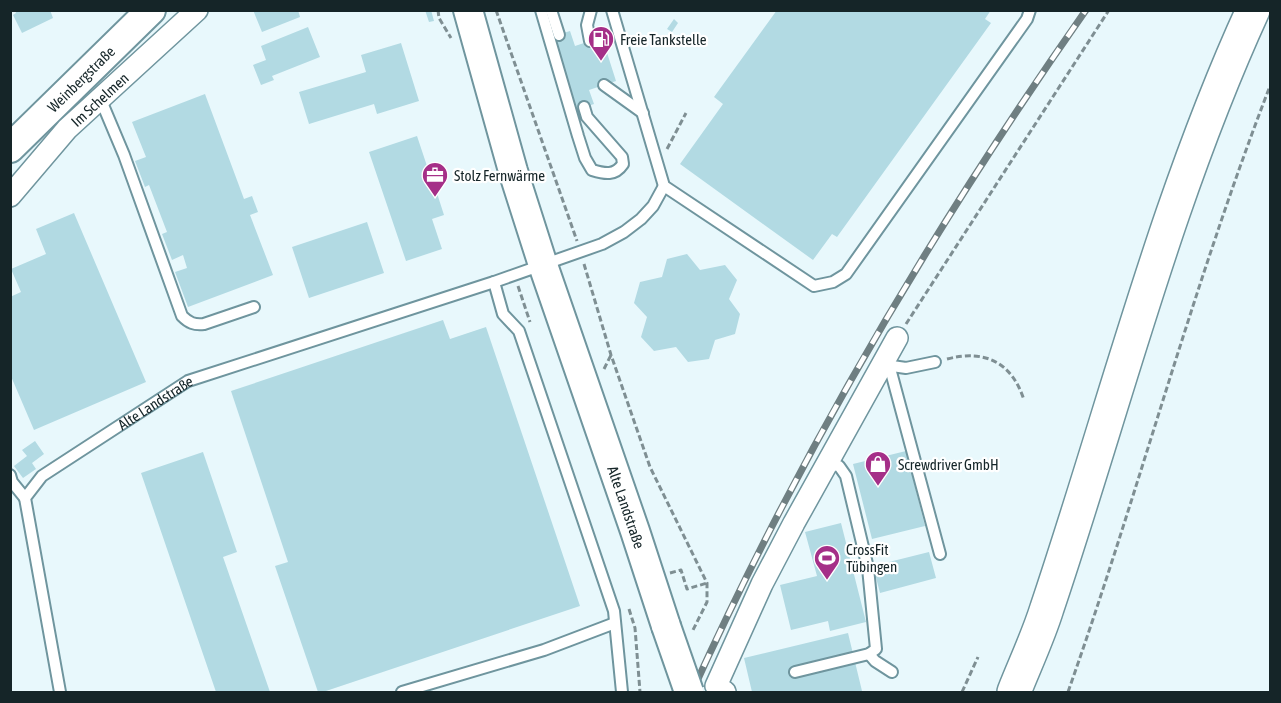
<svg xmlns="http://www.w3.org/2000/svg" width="1281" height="703" font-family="'Asap Condensed',sans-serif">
<rect width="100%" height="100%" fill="#e8f8fc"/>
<path fill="#b2dae3" d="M15,10H50L53,18L22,33L13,15L16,13Z
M253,10H298L300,17L262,32Z
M425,10H431L434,21L429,22Z
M777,10H991L985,19L991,23L837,237L832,234L813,260L680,164L723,104L714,97Z
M674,19L678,23L672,32L667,29Z
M308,27L320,57L272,76L274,80L261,85L253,65L266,60L261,46Z
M570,31L575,46L602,37L616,81L589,90L594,104L575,110L551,37Z
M401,43L419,101L377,114L374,104L309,124L299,92L366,72L361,55Z
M205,94L244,199L252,196L258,212L250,215L273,275L188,307L175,272L187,268L183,255L172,260L162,234L167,232L149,185L145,187L135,161L146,157L132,122Z
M417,136L429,172L432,171L436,183L434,184L444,215L432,219L442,249L406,261L369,152Z
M74,213L146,382L34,430L10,374V297L21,292L11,269L46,254L36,229Z
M367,222L384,273L309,298L292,247Z
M687,254L700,270L725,265L737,280L729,299L740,314L735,334L715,340L709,359L688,362L676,347L654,351L641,337L647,317L634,303L640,282L662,277L667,259Z
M443,320L450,339L486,327L580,606L323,692H318L275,566L288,562L231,391Z
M35,441L44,454L32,463L36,469L23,478L14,466L27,456L22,450Z
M906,451L925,526L872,539L853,464Z
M203,452L237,552L223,557L270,692H216L141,473Z
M841,523L866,622L830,631L828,621L791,630L780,585L817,576L805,532Z
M929,552L936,578L880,593L873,566Z
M848,633L862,691L752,692L744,658Z"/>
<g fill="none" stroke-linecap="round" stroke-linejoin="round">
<g stroke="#6f959e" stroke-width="14">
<g id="lane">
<path d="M541,10L578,136L585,158L592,170C605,174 615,176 623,164L622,157L587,117L584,107"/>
<path d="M551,10L559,35"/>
<path d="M612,10L664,186L814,286L833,282L846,274L1027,19L1030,10"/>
<path d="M590,41L587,25L591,10"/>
<path d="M604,85L643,113"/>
<path d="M100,98L124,155L182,316C189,323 194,325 204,324L254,307"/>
<path d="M494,282L503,314L519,331L614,611L622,692"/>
<path d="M881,364L891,372L940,554"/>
<path d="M885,365L906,368L935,362"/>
<path d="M10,475L12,482L25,498"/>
<path d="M869,654L875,661L892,672"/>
<path d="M795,672L869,654L876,649L868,568L846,476L839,466L831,465L825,468"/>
<path id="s1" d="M60,692L25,498L42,476L188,381L494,282L602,244L624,232L641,219L653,206L664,186"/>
<path d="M402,692L544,650L615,623"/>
</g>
</g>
<g stroke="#6f959e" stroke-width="24">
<g id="street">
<path id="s2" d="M10,196L67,129L197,10"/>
<path d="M725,692L716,686L762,584L794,523L897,338"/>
</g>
</g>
<g stroke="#6f959e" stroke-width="32">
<g id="secondary">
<path id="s3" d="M468,10L513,171L543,265L635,531L666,626"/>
<path id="s4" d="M10,148L151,10"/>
</g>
</g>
<g stroke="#6f959e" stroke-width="36">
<path id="primary" d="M1014,692C1025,664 1038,637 1047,608C1114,409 1165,202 1253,10"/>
</g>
<path stroke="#7f8f93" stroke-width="3" stroke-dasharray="6 3" stroke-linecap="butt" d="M438,10L439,18L451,38
M496,10L577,241
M667,149L686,113
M584,264L611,355L650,467L707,583V602L692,632
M518,286L530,322
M906,324L1109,10
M947,359C986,349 1012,363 1024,400
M604,369L611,355
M670,573L681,570L687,589L707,583
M629,609L635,628L640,692
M962,692L978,657
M1068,692C1139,491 1193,285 1270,86"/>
<use href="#lane" stroke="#fff" stroke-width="10"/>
<use href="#street" stroke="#fff" stroke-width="21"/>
<use href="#secondary" stroke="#fff" stroke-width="28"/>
<use href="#primary" stroke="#fff" stroke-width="33"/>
<g stroke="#6f7f82" stroke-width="7">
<path id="rail" d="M692,692C800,453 935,225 1086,10"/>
</g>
<use href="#rail" stroke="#fff" stroke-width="4.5" stroke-dasharray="14" stroke-linecap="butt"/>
<g stroke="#6f959e" stroke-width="32" stroke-linecap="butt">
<path id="secondary-bridge" d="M666,626L689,692"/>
</g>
<use href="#secondary-bridge" stroke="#fff" stroke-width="28"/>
</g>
<defs>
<g id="fuel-pin" transform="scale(1.35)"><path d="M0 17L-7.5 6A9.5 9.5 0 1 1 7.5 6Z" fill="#a52f88" stroke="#fff"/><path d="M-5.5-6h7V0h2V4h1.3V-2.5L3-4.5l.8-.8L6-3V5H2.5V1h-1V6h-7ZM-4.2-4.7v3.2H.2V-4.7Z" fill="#fff"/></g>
<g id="office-pin" transform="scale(1.35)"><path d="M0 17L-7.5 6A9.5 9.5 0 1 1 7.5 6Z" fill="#a52f88" stroke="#fff"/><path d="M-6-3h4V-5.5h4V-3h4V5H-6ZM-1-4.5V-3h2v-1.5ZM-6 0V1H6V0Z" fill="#fff"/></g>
<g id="shop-pin" transform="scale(1.35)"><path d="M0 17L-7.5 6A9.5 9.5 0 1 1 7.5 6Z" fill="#a52f88" stroke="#fff"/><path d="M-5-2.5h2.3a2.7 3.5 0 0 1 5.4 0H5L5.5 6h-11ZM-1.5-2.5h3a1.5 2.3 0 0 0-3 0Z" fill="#fff"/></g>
<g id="stadium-pin" transform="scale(1.35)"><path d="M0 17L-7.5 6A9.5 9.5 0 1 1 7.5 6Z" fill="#a52f88" stroke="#fff"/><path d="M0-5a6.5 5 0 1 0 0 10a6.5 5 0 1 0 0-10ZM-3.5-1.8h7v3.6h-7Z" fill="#fff"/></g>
</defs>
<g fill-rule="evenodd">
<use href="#fuel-pin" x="601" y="39"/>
<use href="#office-pin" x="435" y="175"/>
<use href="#shop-pin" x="878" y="464"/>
<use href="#stadium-pin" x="827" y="558"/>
</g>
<g text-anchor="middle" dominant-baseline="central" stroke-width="4.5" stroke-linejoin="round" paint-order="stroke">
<g font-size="15" fill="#152528" stroke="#fff" text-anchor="start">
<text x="620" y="39">Freie Tankstelle</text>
<text x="454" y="175">Stolz Fernwärme</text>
<text x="898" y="464">Screwdriver GmbH</text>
<text x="846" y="549">CrossFit<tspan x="846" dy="17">Tübingen</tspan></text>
</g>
<g font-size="15" fill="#152528" stroke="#fff">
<text stroke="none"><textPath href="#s4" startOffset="99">Weinbergstraße</textPath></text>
<text stroke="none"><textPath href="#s2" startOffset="132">Im Schelmen</textPath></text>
<text stroke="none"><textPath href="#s1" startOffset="360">Alte Landstraße</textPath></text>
<text stroke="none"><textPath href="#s3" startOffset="522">Alte Landstraße</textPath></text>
</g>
</g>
<rect width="1281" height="703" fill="none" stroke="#152528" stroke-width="24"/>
</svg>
